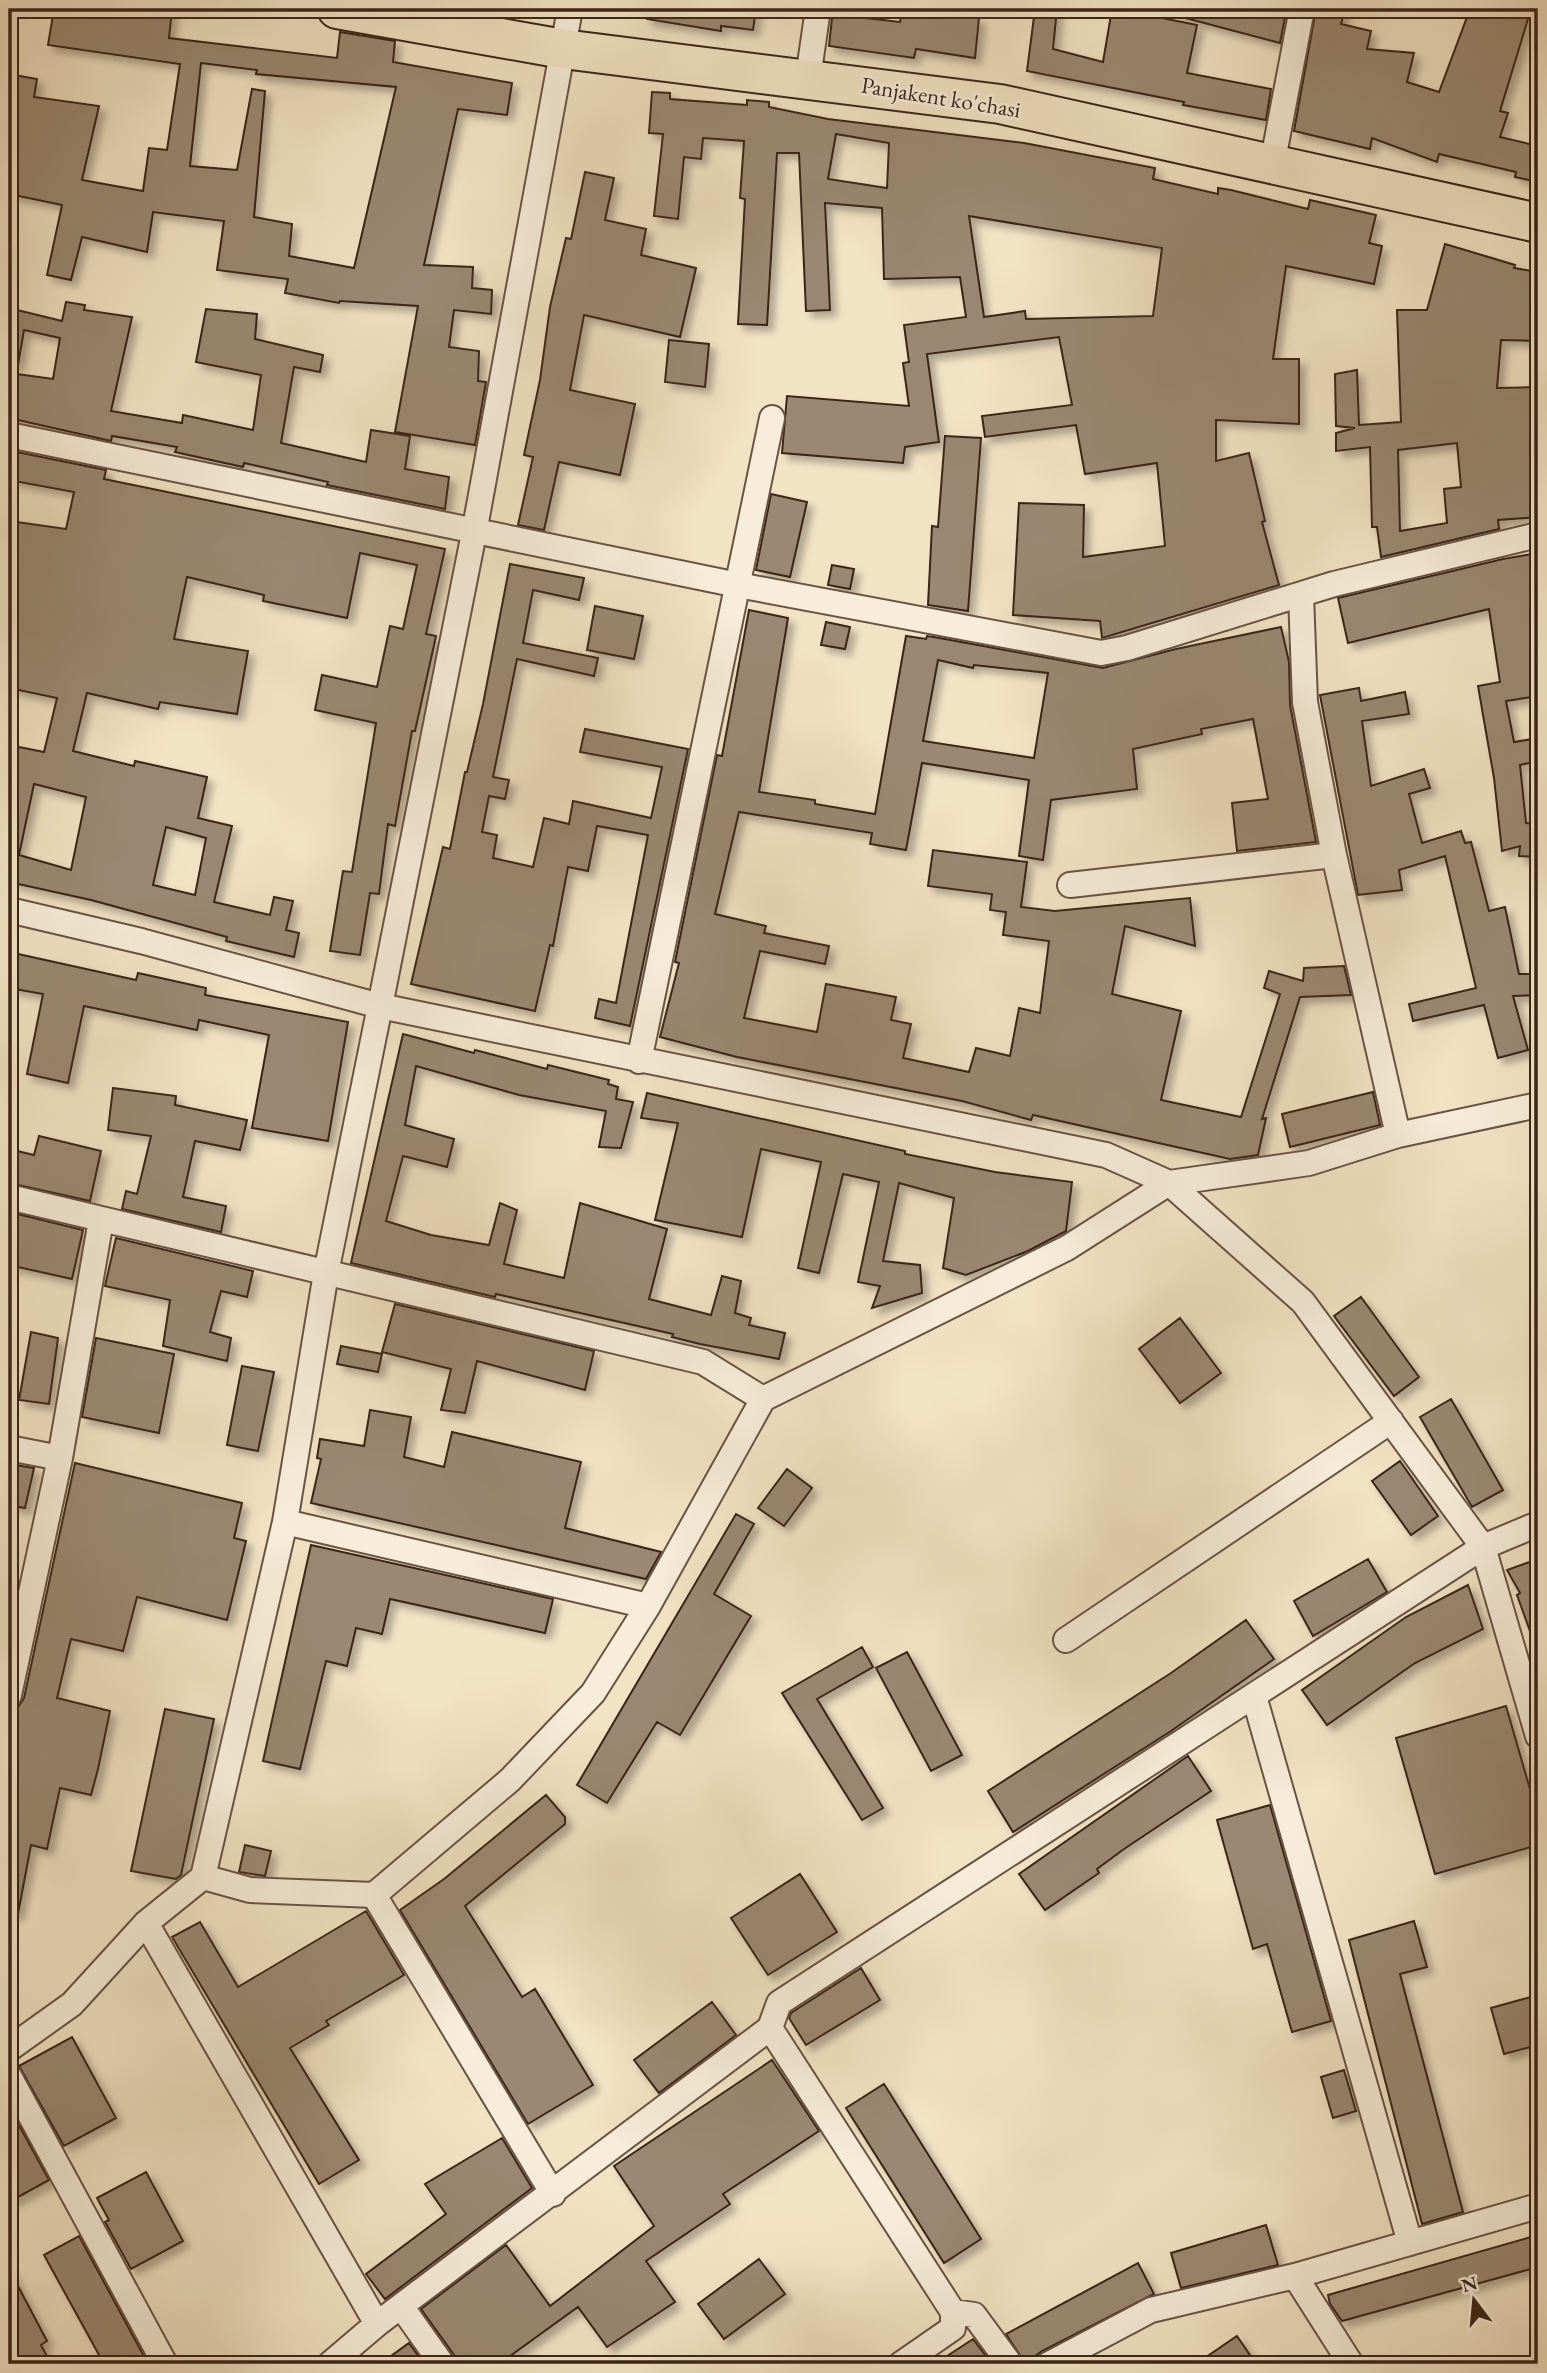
<svg xmlns="http://www.w3.org/2000/svg" width="1547" height="2373" font-family="'EB Garamond',serif">
<defs>
<filter id="shadow"><feDropShadow dx="6" dy="6" stdDeviation="3.5" flood-color="#0004"/></filter>
</defs>
<rect width="100%" height="100%" fill="#f2e3c4"/>
<filter id="stains"><feTurbulence type="fractalNoise" baseFrequency=".00286" numOctaves="4"/><feColorMatrix values="0 0 0 0 .2 0 0 0 0 .09 0 0 0 0 .02 0 0 0 .5 -.17"/></filter>
<radialGradient id="worn" r=".72"><stop offset=".6" stop-color="#630" stop-opacity="0"/><stop offset="1" stop-color="#630" stop-opacity=".3"/></radialGradient>
<path fill="#9a8872" stroke="#3a2519" stroke-width="2" fill-rule="evenodd" filter="url(#shadow)" d="M54,9H172L169,38L337,58L340,32L395,41L393,62L512,83L507,115L458,109L424,265L473,267L472,288L492,290L491,314L454,310L449,347L479,351L478,381L486,382L475,445L395,432L418,306L340,301L339,303L285,293L288,279L217,270L224,221L153,212L147,252L82,237L71,280L47,275L62,205L9,194V74L37,79L34,97L99,106L82,180L143,191L149,148L167,150L180,64L48,45ZM201,63L257,70L256,74L396,87L354,268L289,256L292,224L254,217L265,91L252,89L237,170L190,166Z
M647,9H756L753,30L721,26V31L647,19Z
M833,9H867L866,18L900,22L902,9H922L921,14L979,18L975,58L916,49L914,58L829,46Z
M1035,9H1057L1053,49L1103,62L1112,9H1148L1147,15L1197,25L1187,73L1271,89L1266,120L1183,105L1184,102L1027,71Z
M1175,9H1270L1286,12L1280,43L1174,15Z
M1316,9H1345L1341,24L1371,31L1367,49L1414,53L1407,82L1439,92L1470,9H1531L1500,111L1508,113L1500,137L1538,146V182L1515,177L1516,172L1439,154L1437,162L1372,138L1370,149L1294,131Z
M652,92L670,93V99L747,105V100L769,102V107L828,119L1024,143L1155,168L1153,179L1218,194V188L1231,190L1308,209L1310,200L1376,215L1369,243L1382,246L1374,284L1286,266L1273,359H1299V424L1216,420V461L1249,453L1265,521L1262,522L1279,585L1102,638L1100,621L1013,615L1019,503L1084,505L1083,557L1165,546L1157,463L1085,474L1076,425L985,437L982,416L1072,405L1059,337L927,354L939,442L905,447L903,463L782,453L787,396L909,406L903,363L909,362L904,325L966,317L960,277L884,279L882,208L825,203L830,310L806,311L799,153H777L767,325L738,324L745,199L740,198L744,141L703,138L701,159L684,157L678,219L654,216L663,134L649,133ZM836,134L889,143L887,188L828,179ZM969,216L1162,248L1153,316L1026,319L1025,311L984,317Z
M585,172L614,178L605,220L646,229L641,255L696,268L680,337L584,315L570,390L635,404L620,475L559,462L544,530L518,525L533,457L524,455L540,380L550,307L566,238L571,239Z
M1445,244L1515,265L1514,268L1538,272L1535,309H1538V341L1501,340L1497,388L1538,387V517L1498,520L1499,529L1381,557L1377,527H1372L1370,447L1336,451V433L1355,428L1336,426L1335,374L1357,370L1359,425L1401,422L1397,310H1427ZM1457,443L1461,487L1444,489L1447,523L1400,531L1398,450Z
M66,302L85,305L84,310L132,317L111,411L182,423L183,415L253,430L261,375L196,362L206,309L257,314L255,339L323,355L320,372L294,367L281,443L366,462L371,430L410,436L405,469L449,477L445,509L327,485L328,482L244,463L243,467L175,452L177,447L112,436L111,441L9,418V373L53,379L60,338L24,330L18,365L9,364V308L62,321Z
M669,340L709,344L705,387L665,382Z
M945,436L981,438L968,611L928,605L932,526L938,527Z
M12,451L106,470L104,479L445,549L426,634L436,636L415,731H412L395,826L388,824L379,894L370,893L360,955L330,951L343,871L352,872L376,723L315,710L322,675L377,687L390,626L403,629L417,565L360,553L347,618L263,601L264,595L187,577L174,639L248,651L237,714L160,702L158,709L87,693L73,751L134,766L135,761L207,777L198,818L232,826L214,902L270,915L274,897L293,901L286,930L299,933L294,957L226,941L227,937L91,900L9,882V801L15,774L9,772V745L44,752L57,698L9,688V521L66,529L74,492L9,480ZM34,784L86,797L71,870L19,855ZM166,827L206,838L195,895L153,885Z
M771,494L807,502L790,577L756,570Z
M1538,553V696L1506,701L1514,742L1538,738V761L1520,765L1526,823L1538,824V857L1519,856L1520,846L1502,851L1494,778L1478,686L1500,682L1489,609L1348,643L1338,598L1503,559Z
M510,564L584,578L579,600L533,590L523,643L598,658L594,676L517,659L493,777L509,780L505,799L489,796L482,832L497,835L493,858L533,867L544,818L569,824L573,801L651,818L662,767L580,752L585,729L688,749L630,1026L595,1018L599,999L616,1003L648,835L597,826L588,871L568,867L553,946L550,945L535,1011L411,984L443,847L450,849L465,772H467L483,704Z
M832,565L854,569L850,589L828,585Z
M595,606L643,616L634,659L587,650Z
M749,610L788,618L759,792L815,800V804L875,814L906,636L926,639L927,636L934,637L1103,668L1176,649L1281,627L1289,662L1290,705L1316,842L1237,851L1232,803L1268,799L1253,719L1201,729L1202,734L1133,749L1137,789L1051,800L1043,860L1019,856L1029,780L922,763L906,850L870,844L872,833L739,812L715,914L766,926L764,933L829,946L825,964L760,951L744,1018L817,1032L826,984L896,997L891,1020L911,1024L903,1058L969,1072L976,1048L1010,1056L1019,1008L1040,1013L1049,941L1003,935L1006,912L990,910L992,894L928,886L933,850L1027,862L1021,907L1055,911L1190,898L1195,946L1125,926L1112,994L1181,1011L1161,1100L1241,1117L1280,994L1264,988L1269,971L1303,981L1304,968L1344,966L1351,995L1300,997L1262,1119L1266,1118L1258,1155L1230,1159L1033,1115L1031,1120L962,1101L737,1057L660,1037L679,963L675,962L717,755L722,756ZM938,660L973,668L974,665L1048,673L1034,758L923,741Z
M826,622L850,627L845,649L821,645Z
M1359,688L1361,701L1405,692L1409,714L1362,721L1371,786L1424,769L1430,788L1409,794L1422,843L1461,831L1465,843L1471,842L1489,911L1505,907L1519,974H1538V995L1513,996L1528,1050L1498,1058L1484,1005L1413,1021L1409,1004L1476,988L1445,856L1399,870L1402,890L1358,895L1320,695Z
M9,952L136,980L138,973L206,988L205,995L348,1022L328,1141L252,1128L269,1035L199,1020L197,1030L84,1006L68,1083L27,1074L43,994L9,988Z
M403,1034L474,1053L475,1050L547,1069L548,1065L609,1080L608,1084L618,1087L616,1099L633,1102L621,1148L599,1147L606,1111L519,1095L416,1066L405,1125L454,1139L447,1167L403,1156L386,1221L431,1235L489,1245L500,1203L517,1210L504,1264L564,1278L580,1203L667,1229L649,1299L711,1315L722,1276L741,1281L735,1313L751,1318L749,1325L785,1333L779,1359L700,1344L672,1337L673,1334L496,1294L495,1297L351,1263Z
M113,1088L176,1096L175,1105L247,1120L240,1150L195,1141L183,1197L226,1206L221,1232L122,1209L126,1191L137,1194L151,1136L108,1130Z
M1373,1092L1380,1125L1290,1147L1282,1114Z
M647,1093L905,1151V1154L995,1172L1072,1182L1066,1231L1028,1251L966,1275L943,1268L954,1198L899,1183L883,1261L920,1265L922,1293L872,1308L880,1286L858,1282L879,1182L843,1174L819,1273L798,1268L821,1162L761,1149L742,1237L655,1220L678,1123L641,1118Z
M39,1136L101,1151L90,1201L9,1183V1149L34,1155Z
M9,1212L83,1230L72,1279L9,1265Z
M116,1238L253,1271L247,1297L221,1291L210,1332L231,1338L227,1361L163,1346L170,1300L105,1286Z
M1361,1297L1419,1377L1394,1396L1334,1316Z
M395,1304L594,1351L585,1390L477,1361L465,1413L441,1410L451,1369L382,1352Z
M1180,1318L1221,1373L1180,1403L1139,1349Z
M31,1332L58,1338L49,1404L19,1400Z
M96,1338L174,1354L159,1433L82,1417Z
M341,1346L382,1354L378,1372L337,1364Z
M242,1366L274,1372L258,1451L227,1445Z
M1451,1399L1503,1490L1472,1507L1420,1417Z
M370,1410L411,1417L404,1457L444,1467L452,1432L581,1462L565,1528L661,1552L646,1579L311,1503L321,1459L317,1458L320,1439L364,1446Z
M1400,1461L1438,1516L1411,1535L1372,1481Z
M75,1463L242,1503L234,1538L246,1541L227,1620L137,1597L123,1651L71,1639L57,1698L110,1711L98,1769L91,1795L60,1788L47,1849L31,1845L18,1914L9,1913V1749L18,1707L24,1698Z
M9,1464L34,1468L25,1508L9,1505Z
M787,1469L812,1488L784,1526L758,1508Z
M736,1514L754,1524L714,1594L751,1616L680,1735L657,1722L607,1803L577,1785Z
M311,1545L553,1599L545,1633L390,1599L382,1634L356,1628L347,1666L326,1661L300,1769L263,1761Z
M1368,1559L1387,1592L1313,1636L1294,1601Z
M1538,1559V1648H1536L1517,1595L1520,1593L1507,1570Z
M1468,1585L1483,1629L1415,1663L1327,1725L1302,1690L1406,1617Z
M1246,1620L1274,1659L1171,1731L1013,1832L988,1791L1171,1673Z
M862,1647L873,1667L817,1699L883,1808L862,1820L782,1693Z
M907,1652L962,1755L931,1771L876,1668Z
M1506,1706L1538,1817V1845L1435,1874L1396,1738Z
M165,1709L214,1719L181,1875L176,1879L131,1871Z
M1188,1756L1211,1791L1124,1849L1097,1869L1099,1873L1045,1910L1019,1874Z
M546,1795L565,1817V1824L465,1906L522,1997L535,1989L593,2085L528,2124L400,1910L444,1879Z
M1270,1805L1331,2021L1292,2032L1267,1944L1253,1949L1217,1820Z
M245,1845L271,1851L265,1876L239,1872Z
M800,1874L837,1932L768,1975L731,1918Z
M366,1911L404,1975L326,2021L329,2025L290,2048L359,2160L319,2184L172,1937L200,1922L238,1987Z
M1414,1921L1427,1967L1400,1974L1463,2212L1422,2224L1349,1940Z
M861,1968L880,2000L806,2045L789,2018L791,2013Z
M1538,1995V2045L1504,2054L1491,2008Z
M712,2002L736,2035L659,2093L634,2060Z
M72,2037L116,2118L64,2146L19,2066Z
M772,2060L819,2131L723,2194L730,2204L646,2261L675,2302L607,2347L578,2307L499,2364H457L454,2355L421,2309L506,2245L550,2306L654,2226L614,2166Z
M1344,2070L1356,2111L1333,2118L1321,2077Z
M884,2084L981,2239L944,2263L846,2108Z
M9,2107L49,2180L9,2202Z
M502,2138L532,2188L385,2299L366,2274L446,2214L425,2184Z
M146,2172L183,2241L131,2269L105,2222L109,2220L97,2198Z
M1266,2225L1278,2265L1181,2288L1171,2253Z
M1538,2235V2267L1342,2321L1330,2304L1328,2295Z
M79,2236L146,2360L137,2364H104L44,2255Z
M759,2259L785,2294L724,2339L698,2304Z
M1138,2263L1154,2294L1042,2351L1025,2363L1006,2334Z
M9,2269L47,2341L41,2345L51,2364H9Z
M1237,2336L1256,2364H1196Z
M973,2339L992,2364H935Z
M409,2343L424,2364H380Z"/>
<g fill="none" stroke-linecap="round" stroke-linejoin="round">
<g stroke="#685444" stroke-width="28">
<path id="street" d="M808,78L818,9
M1272,165L1302,9
M9,435L738,585L1101,653L1127,648L1334,584L1538,535
M1301,595L1305,702L1334,855L1398,1135
M1070,885L1334,855
M9,910L141,941L380,1006L474,533L570,9
M639,1061L772,418
M9,1197L703,1362L763,1399
M9,1448L60,1458
M285,1522L648,1606
M1066,1640L1391,1421
M9,1695L60,1458L101,1220
M1254,1696L1410,2243
M203,1877L250,1890L374,1895L510,1780L593,1693L648,1606L763,1399L1067,1248L1169,1183L1309,1163L1398,1135L1538,1105
M374,1895L553,2194
M146,1923L377,2324
M770,2028L953,2312V2328L901,2364
M9,2049L72,2004L146,1923L203,1877L285,1522L326,1273L380,1006L1106,1155L1169,1183L1303,1302L1483,1547L1538,1736
M9,2076L165,2364
M1295,2276L1351,2364
M401,2306L442,2364
M953,2312L974,2315L1010,2364
M330,2364L377,2324L770,2028L779,2003L1483,1547L1538,1524
M1049,2364L1151,2310L1295,2276L1538,2206"/>
</g>
<g stroke="#3a2519" stroke-width="42">
<path id="primary" d="M337,9L563,49L1000,104L1538,223"/>
</g>
<use href="#street" stroke="#f7edd9" stroke-width="24"/>
<use href="#primary" stroke="#f2e3c4" stroke-width="38"/>
</g>
<g text-anchor="middle" dominant-baseline="central" stroke-width="5" stroke-linejoin="round" paint-order="stroke">
<g font-size="23" fill="#3a2519" stroke="#f7edd9">
<text transform="translate(941 97) rotate(9)">Panjakent ko'chasi</text>
</g>
</g>
<rect width="1547" height="2373" fill="none" stroke="#f2e3c4" stroke-width="35"/>
<rect x="10" y="10" width="1526" height="2352" fill="none" stroke="#3a2519" stroke-width="3.5"/>
<rect x="18" y="18" width="1512" height="2338" fill="none" stroke="#3a2519" stroke-width="2"/>
<g transform="translate(1474 2300) rotate(344)" stroke="#f7edd9" stroke-width="5" paint-order="stroke">
<path d="M0-5L12 26L0 18L-12 26Z" fill="#3a2519"/>
<text y="-10" font-size="19" font-weight="bold" text-anchor="middle" fill="#3a2519">N</text>
</g>
<rect width="100%" height="100%" filter="url(#stains)"/>
<rect width="100%" height="100%" fill="url(#worn)"/>
</svg>
